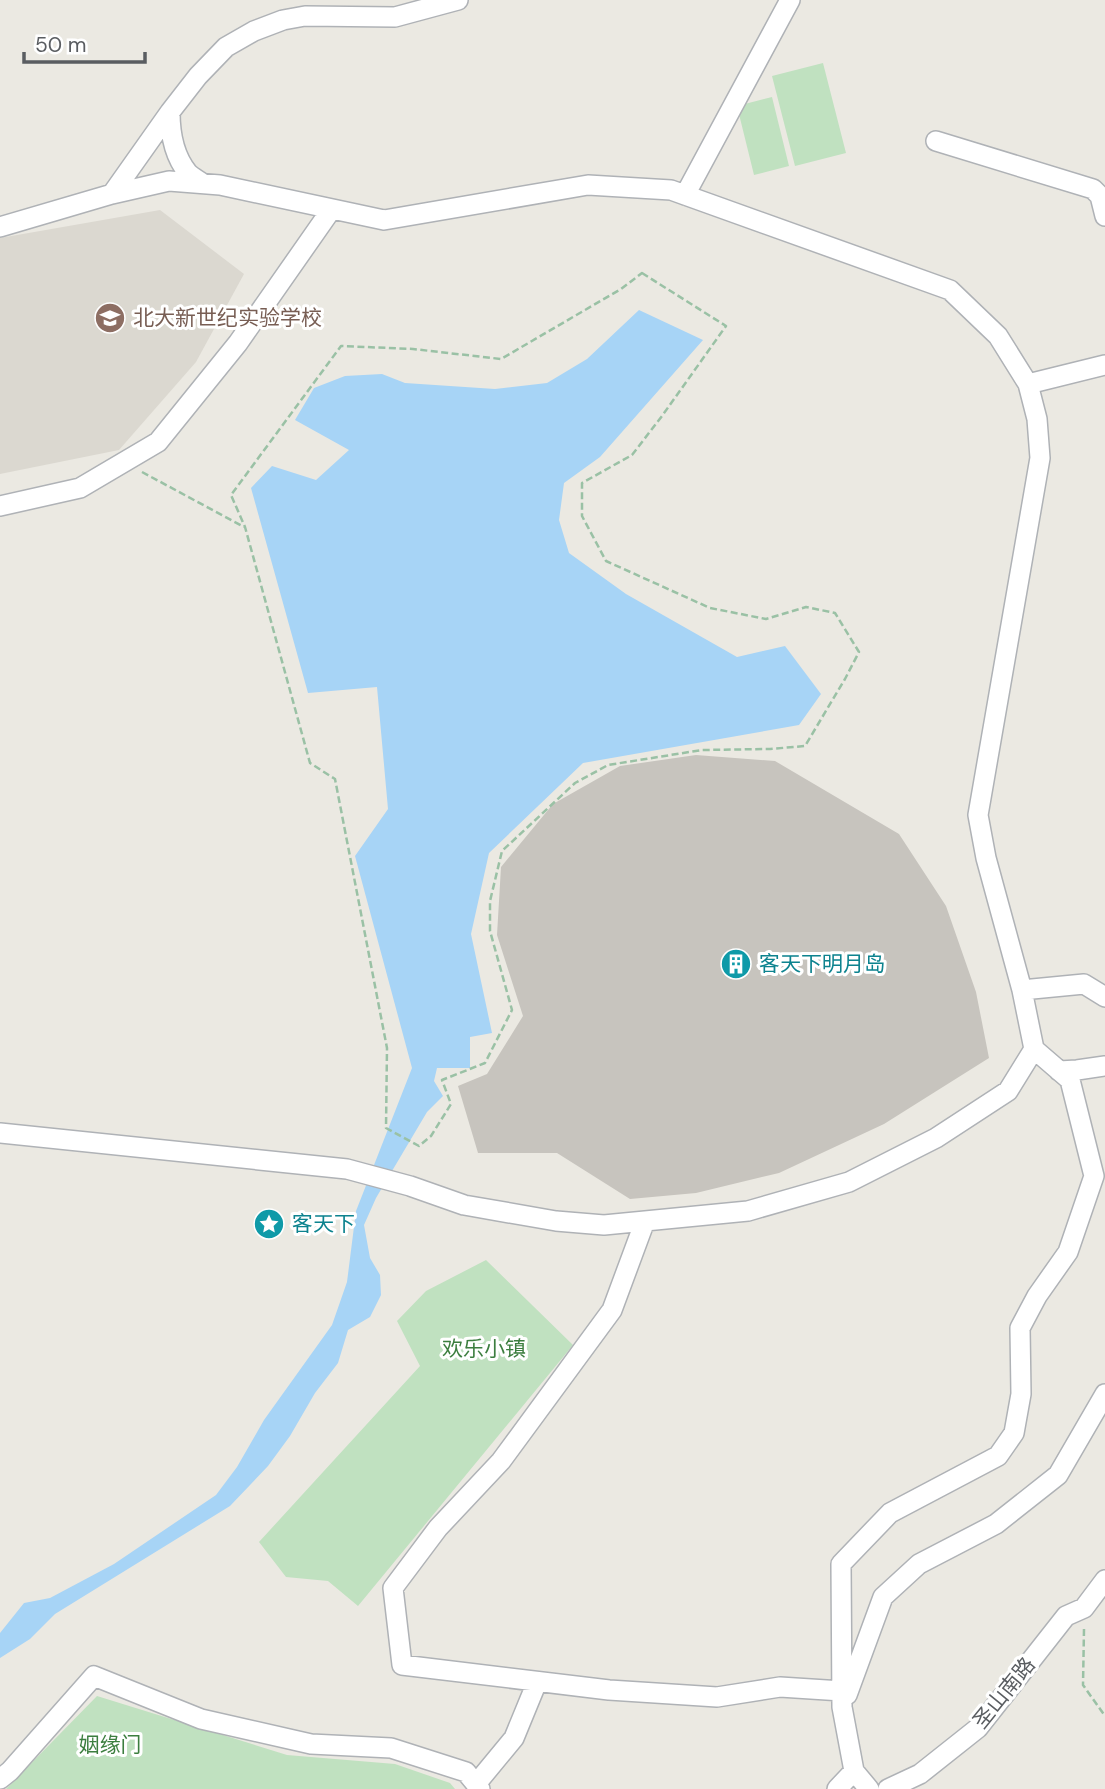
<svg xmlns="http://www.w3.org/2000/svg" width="1105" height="1789" font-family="'DM Sans','Noto Sans SC',sans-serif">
<rect width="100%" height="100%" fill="#ebe9e2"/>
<path fill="#dbd8d0" d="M160,210L244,274L196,362L119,450L0,474V238Z"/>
<path fill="#c0e1c0" d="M823,63L846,153L795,166L772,76Z
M772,97L789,166L754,175L737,106Z
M486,1260L573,1345L358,1606L328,1581L286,1577L259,1542L420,1366L397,1321L426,1291Z
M97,1696L287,1755L395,1764L450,1783L455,1789H6Z"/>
<path fill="#a7d4f6" d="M639,310L703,340L600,457L564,483L559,520L569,553L626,594L737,657L785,646L821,694L799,725L583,763L489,853L471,934L492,1033L470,1037V1068H437L434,1081L443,1096L427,1112L376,1198L364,1225L370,1258L380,1275L381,1295L370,1317L348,1330L338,1363L315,1393L290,1436L268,1466L230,1506L55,1614L30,1639L0,1658V1633L24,1603L50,1598L114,1564L216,1495L237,1467L264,1420L332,1325L347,1282L356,1211L412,1068L355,856L388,809L377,687L308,693L251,488L272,466L316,480L349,450L295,420L314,388L345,376L382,374L405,383L495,389L547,383L587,359Z"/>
<path fill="#c7c4be" d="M696,755L775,761L899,834L946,906L976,992L989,1058L884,1124L779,1173L696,1193L630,1199L557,1153H478L458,1086L487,1074L523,1016L497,935L501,867L553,804L620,766Z"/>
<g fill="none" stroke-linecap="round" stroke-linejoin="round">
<g stroke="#afb2b6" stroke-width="22">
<path id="minor" d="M170,112C170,132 174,156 188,173C192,177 198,180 202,183
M936,141L1093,189L1100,196L1105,216
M112,194L170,112L198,76L226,47L254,31L283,20L305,16L395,17L458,0
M685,195L790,0
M0,227L112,194L169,181L220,185L384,220L588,185L671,190L950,290L998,336L1028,384L1037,419L1040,458L978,815L986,858L1022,990L1034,1049L1070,1080L1094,1176L1068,1252L1037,1296L1020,1328L1021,1394L1014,1433L998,1456L890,1513L841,1564L842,1707L854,1771L837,1789
M1028,384L1105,365
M0,506L80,488L158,442L238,343L331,210
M1022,990L1084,984L1105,997
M1059,1071L1077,1070L1105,1066
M0,1133L347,1169L410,1186L464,1205L556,1221L604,1225L748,1211L849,1182L936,1138L1008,1091L1034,1049
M645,1221L612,1310L501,1461L438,1528L393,1588L402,1665L609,1690L717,1697L780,1687L842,1691
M847,1695L883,1597L919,1564L996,1524L1058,1475L1105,1394
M854,1771L869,1789
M0,1779L10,1771L94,1676L201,1719L311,1744L391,1748L466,1772L480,1789
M476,1784L514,1738L537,1682
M888,1789L920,1774L978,1728L1066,1616L1084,1608L1105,1580"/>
</g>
<path stroke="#9ac1a5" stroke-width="2.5" stroke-dasharray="7 3.5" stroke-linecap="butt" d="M642,273L726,326L662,416L632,455L582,483V516L606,561L710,608L766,619L806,607L835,613L859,652L845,679L805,746L770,749L702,750L608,765L575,783L502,851L490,901V931L512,1010L485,1063L442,1080L451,1104L431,1136L419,1146L386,1128L387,1048L335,779L310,763L245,527L231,495L341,346L413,349L501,359L621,289Z
M142,472L244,527
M1084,1629L1083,1685L1105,1716"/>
<use href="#minor" stroke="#fff" stroke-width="19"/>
</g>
<defs>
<g id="school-disc" transform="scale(1.575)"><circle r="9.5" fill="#8d6e63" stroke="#fff"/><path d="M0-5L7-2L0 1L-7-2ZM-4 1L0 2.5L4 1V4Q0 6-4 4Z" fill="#fff"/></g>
<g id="building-disc" transform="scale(1.575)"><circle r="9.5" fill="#0f9aa8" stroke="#fff"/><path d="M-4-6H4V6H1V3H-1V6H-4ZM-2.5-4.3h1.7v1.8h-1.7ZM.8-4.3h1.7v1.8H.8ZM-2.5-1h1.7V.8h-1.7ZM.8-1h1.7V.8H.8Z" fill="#fff"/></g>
<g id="sight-disc" transform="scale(1.575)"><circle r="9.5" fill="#0f9aa8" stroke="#fff"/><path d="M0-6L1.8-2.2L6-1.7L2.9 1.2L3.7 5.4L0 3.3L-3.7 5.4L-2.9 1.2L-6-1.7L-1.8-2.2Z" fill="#fff"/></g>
</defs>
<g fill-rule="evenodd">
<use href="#school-disc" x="110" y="318"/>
<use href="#building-disc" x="736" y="964"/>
<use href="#sight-disc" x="269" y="1224"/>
</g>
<g text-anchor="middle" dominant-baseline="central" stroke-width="6" stroke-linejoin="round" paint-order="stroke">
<g font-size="21" fill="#785e54" stroke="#fff" text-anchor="start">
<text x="133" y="318">北大新世纪实验学校</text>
</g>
<g font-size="21" fill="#0d838f" stroke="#fff" text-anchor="start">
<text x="759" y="964">客天下明月岛</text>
<text x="292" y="1224">客天下</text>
</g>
<g font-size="21" fill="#3c7e3f" stroke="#fff">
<text x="484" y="1349">欢乐小镇</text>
<text x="110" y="1745">姻缘门</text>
</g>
<g font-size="21" fill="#5a5d61" stroke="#fff">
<text transform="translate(1004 1693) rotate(-51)">圣山南路</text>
</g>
</g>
<path d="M24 52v10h121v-10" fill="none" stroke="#5a5d61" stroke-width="3.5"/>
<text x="35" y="52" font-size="21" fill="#5a5d61" stroke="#ffffff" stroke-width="5" paint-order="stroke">50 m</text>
</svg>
